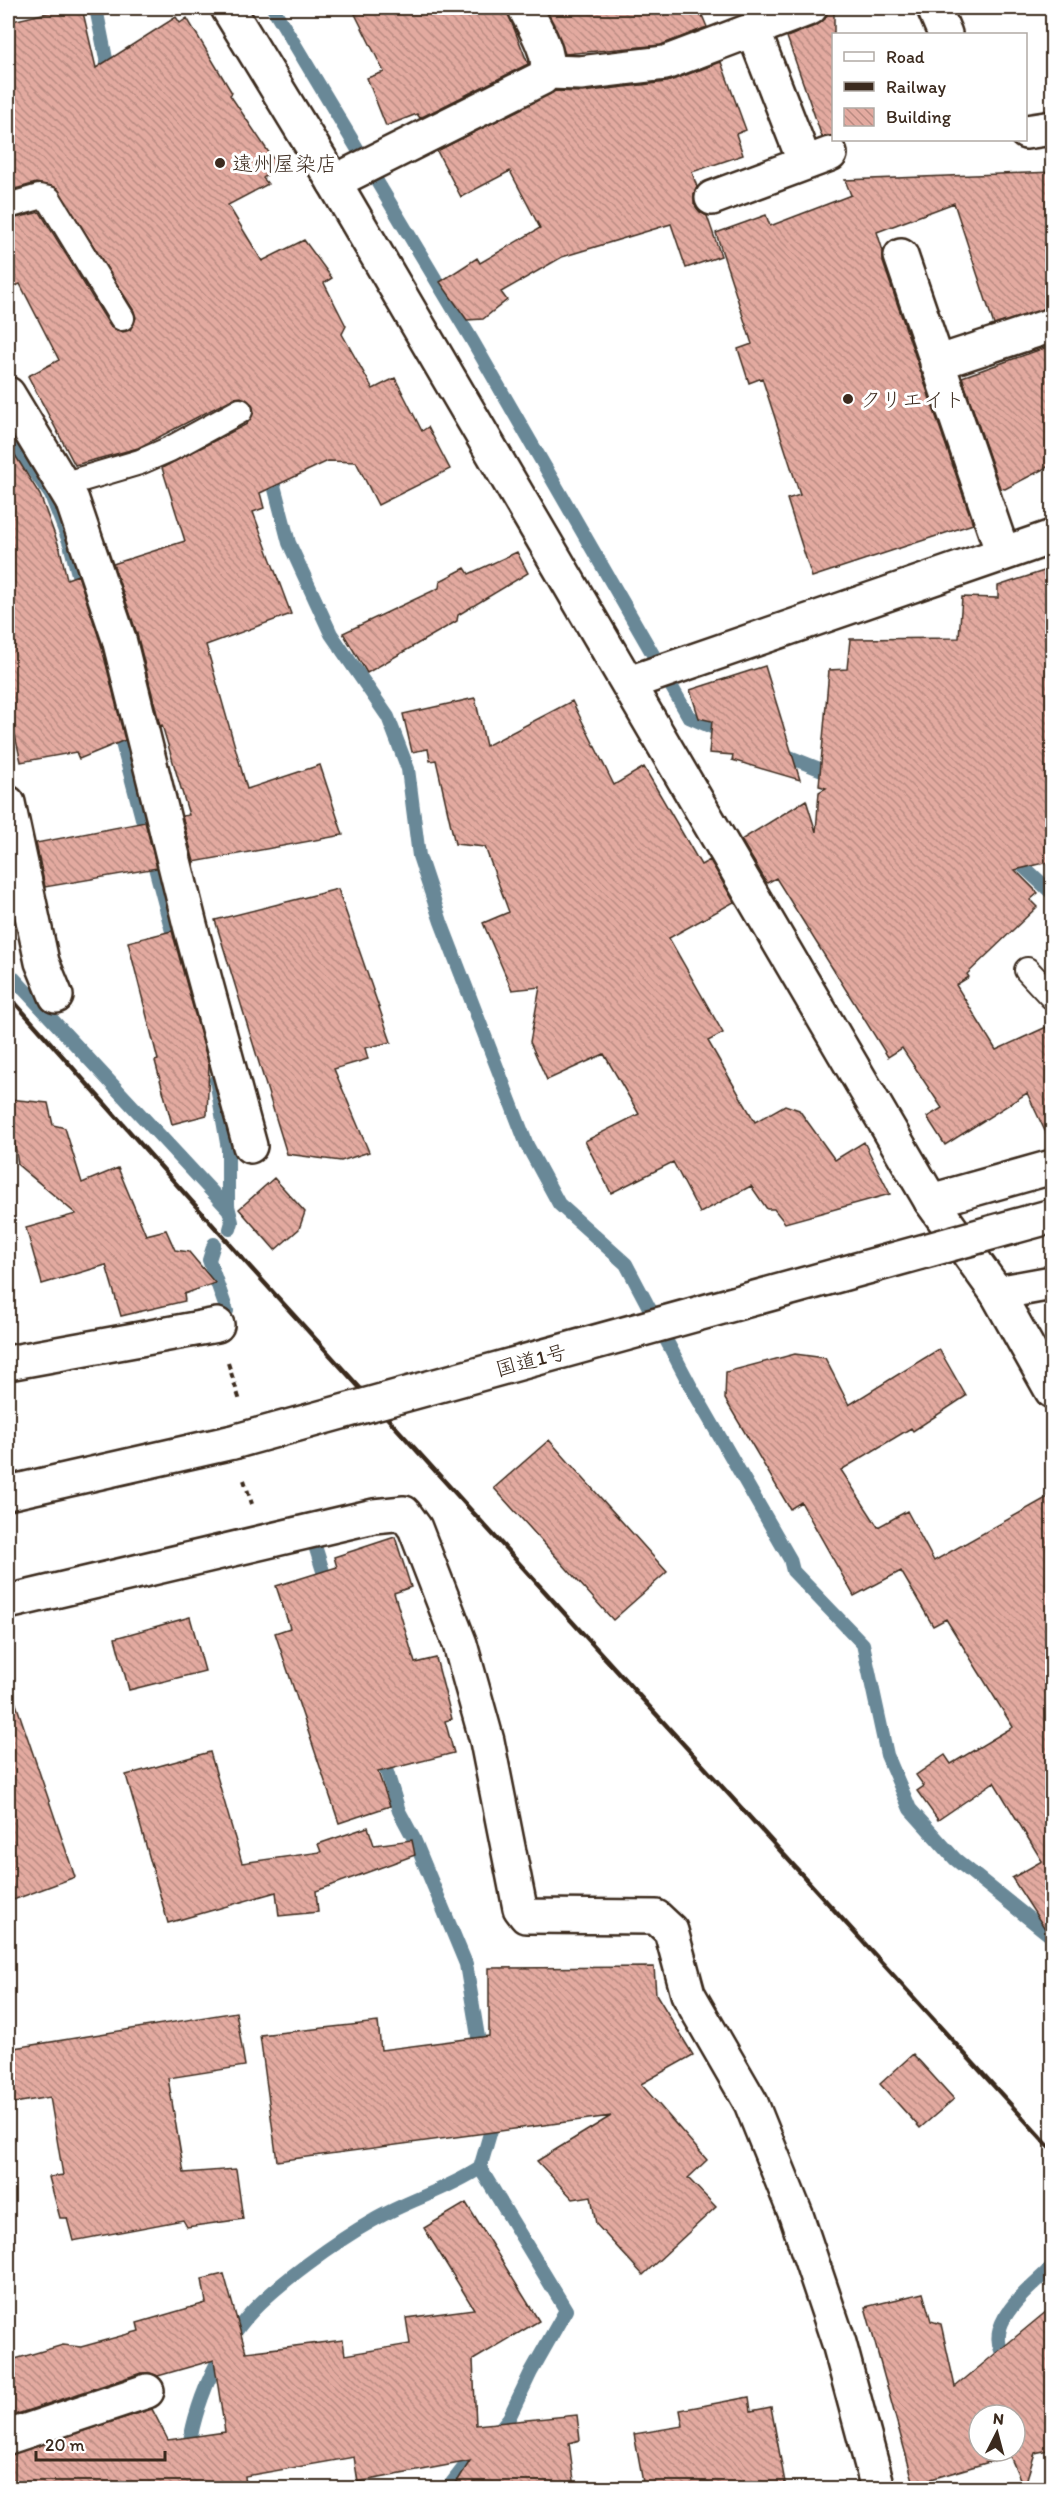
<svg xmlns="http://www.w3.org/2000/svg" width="1060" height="2496" font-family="Itim,'Klee One',sans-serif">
<defs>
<pattern id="building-back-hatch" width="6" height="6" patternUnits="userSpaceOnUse" patternTransform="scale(1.5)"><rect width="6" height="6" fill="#e3aaa0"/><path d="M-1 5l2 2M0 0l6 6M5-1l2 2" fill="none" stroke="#b98b82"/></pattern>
</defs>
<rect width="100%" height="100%" fill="#fff"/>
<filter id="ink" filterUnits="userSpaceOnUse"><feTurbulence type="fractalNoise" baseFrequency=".0167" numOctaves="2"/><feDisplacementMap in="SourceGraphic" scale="12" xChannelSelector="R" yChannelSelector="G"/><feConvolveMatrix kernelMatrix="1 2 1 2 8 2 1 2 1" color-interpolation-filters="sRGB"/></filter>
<g filter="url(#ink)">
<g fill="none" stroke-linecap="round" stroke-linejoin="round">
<path stroke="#698897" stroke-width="14" d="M96,8L110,79
M273,8L472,340L689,717L728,734
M8,434L51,495L70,544L83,593
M270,470L289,543L331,634L388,717L408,769L419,856L441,922L527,1145L559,1204L626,1264L691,1387L790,1559L793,1571L863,1644L887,1755L910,1809L955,1859L1052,1937
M117,724L178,954L209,1056
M777,752L837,776
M1011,855L1052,893
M8,972L229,1210
M216,1080L228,1149V1206L232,1222L230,1229
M214,1244L209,1260L227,1311
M316,1549L328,1587
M381,1753L399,1811L414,1839L466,1964L481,2055
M480,2168L566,2310L531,2372L509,2418L495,2435
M1010,2363C975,2328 1029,2290 1052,2267
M188,2488C182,2433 211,2359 248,2316C274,2286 338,2240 374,2220C408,2200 447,2190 480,2168L491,2130L489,2115
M448,2488L465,2466L483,2449"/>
</g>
<path fill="url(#building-back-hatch)" stroke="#3b2a1e" stroke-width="1.5" fill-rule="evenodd" d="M68,8H82L96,68L176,17L180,23L187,18L232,93L230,95L278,166L263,178L268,184L228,205L262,261L304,240L332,278L324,283L346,326L342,334L373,389L395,378L422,431L428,427L450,469L378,505L356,462L328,461L260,493L264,508L253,512L291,614L206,645L247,789L320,765L343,835L194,862L182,816L189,815L162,725L160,726L137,634L113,564L185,541L162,468L247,424L254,412L252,404L241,397L234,398L138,448L75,465L28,376L59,360L20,284L8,289V220L40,212L110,326L123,332L130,330L136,318L134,311L57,188L36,183L8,191V22Z
M352,8H506L528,64L420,118L417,114L386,126L367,78L384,72Z
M546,8H699L707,27L661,45L565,54Z
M828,8H834V136L822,137L787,37L817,25L825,19Z
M721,62L746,130L736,134L743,155L692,172L697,187L694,194V204L700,212L707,216L721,256L686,268L671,224L562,257L501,292L507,300L483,319L467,320L440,282L477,258L480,263L540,228L510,171L461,197L437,151L555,91L582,92L667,82Z
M1053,172V307L994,325L954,203L877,232L883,251V262L973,524L812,577L787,499L800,495L762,378L749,383L738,349L752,344L716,233L766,215L770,226L851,195L845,180Z
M1053,345V464L1005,489L1000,488L962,377Z
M8,444L40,495L60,549L67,579L78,575L101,644L125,740L79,759L76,752L21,762L8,705Z
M517,552L528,573L458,615L457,621L367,673L343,633L439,588L440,581L465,568L469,574Z
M1053,568V861L1015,870L1038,893L1030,900L1037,907L967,974L969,977L956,985L996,1050L1053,1024V1148L1027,1093L945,1145L927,1117L942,1108L902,1048L888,1057L776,878L767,883L741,840L806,800L816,832L819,792L826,788L819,786L829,670L847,669L850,639L959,638L962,597L998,598V586Z
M765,666L800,780L732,760L733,755L709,753L712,721L699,718L690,690Z
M475,698L486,746L572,701L614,785L644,767L701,865L710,860L734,902L669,938L723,1033L708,1041L755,1122L785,1105L799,1110L835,1160L864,1142L890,1194L785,1223L774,1209H767L751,1186L700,1213L673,1162L611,1193L585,1141L639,1114L604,1054L547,1080L530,1042L540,987L512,990L483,923L509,912L485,847L455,844L436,760L430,761L428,749L412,752L403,714Z
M145,822L157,868L45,887L36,843Z
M338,889L391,1042L365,1048L368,1059L334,1069L369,1152L341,1161L287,1154L215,920Z
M172,931L209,1065L207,1115L172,1124L155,1061L158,1060L128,942Z
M8,1099L48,1103L53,1125L65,1128L82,1183L118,1168L146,1235L166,1230L175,1250L189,1252L215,1283L184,1294L185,1301L121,1316L106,1265L42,1284L26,1228L76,1214L18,1165Z
M274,1178L305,1212L299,1229L275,1250L239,1209Z
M939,1349L966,1396L913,1431L911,1428L841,1470L878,1527L907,1511L934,1561L1053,1494V1941L1012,1878L1042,1861L994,1782L938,1820L917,1791L924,1786L916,1775L945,1755L951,1764L1013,1727L946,1619L933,1626L901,1571L854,1596L801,1502L790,1509L725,1399L726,1372L795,1354L825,1358L849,1405Z
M549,1440L667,1572L613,1620L494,1488Z
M395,1537L411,1587L394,1593L415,1663L436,1658L452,1719L445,1721L454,1753L378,1772L390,1806L339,1823L275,1633L290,1628L276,1586L337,1567L334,1557Z
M190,1617L205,1671L129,1690L115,1638Z
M13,1695L75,1877L8,1902V1696Z
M210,1752L242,1863L321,1852L318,1844L368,1827L374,1845L412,1840L415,1855L316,1891L318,1912L279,1916L276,1892L168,1923L126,1775Z
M654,1967L656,1994L693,2055L641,2084L707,2160L688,2178L716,2207L643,2275L596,2224L591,2196L573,2199L537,2161L611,2116L277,2161L260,2035L378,2022L381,2050L489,2036V1968Z
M236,2012L245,2066L168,2078L184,2173L236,2169L243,2219L187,2227L183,2220L73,2241L67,2218H60L49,2177L63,2175L50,2097L8,2104V2049Z
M913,2054L954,2099L920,2128L880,2084Z
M466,2203L539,2321L473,2360L476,2425L577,2415L580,2440L569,2443L575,2488H453L470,2461L358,2482L354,2457L245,2476L246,2488H8V2455L152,2409L168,2440L225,2432L214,2360L158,2376L150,2373H141L8,2417V2361L63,2345L81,2347L139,2331L137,2323L206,2303L202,2279L224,2274L246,2352L343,2340L345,2355L410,2344L406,2318L474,2309L424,2228Z
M923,2293L931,2321L941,2324L955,2387L1053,2306V2449L1035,2453L1024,2488L1010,2456L914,2484L865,2307ZM979,2415H1015V2451H979Z
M749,2397L751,2411L771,2407L786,2488H644L634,2434L683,2426L680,2410Z"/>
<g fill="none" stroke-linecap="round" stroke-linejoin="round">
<g stroke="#3b2a1e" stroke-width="28">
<path id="lane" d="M8,206L39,197L49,199L122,318
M62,485L140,462L170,449L240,411
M1027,970L1052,997"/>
</g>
<g stroke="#3b2a1e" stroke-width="38">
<path id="street" d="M934,8L945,34
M753,30L805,163
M547,72L580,73L665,63L810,8
M1026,132L1052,128
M334,182L542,78C558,61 533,26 525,8
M712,198L830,154
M901,256L1003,554
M937,363L1052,325
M8,394L72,500L119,639L190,925L250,1146
M629,683L1052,537
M8,803L42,962L56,996
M931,1201L1052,1167
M997,1293L1052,1283
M8,1363L217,1325
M8,1602L374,1516L404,1513L415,1528L460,1644L487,1741L520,1908L526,1916L656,1917L671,1931L688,1994L751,2103L796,2215L839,2343L878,2488
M8,2437L147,2391"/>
</g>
<g stroke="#3b2a1e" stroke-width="38">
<path id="secondary" d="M228,8L334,182L931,1201L997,1293L1052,1391"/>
</g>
<g stroke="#3b2a1e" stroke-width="38">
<path id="highway" d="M8,1493L233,1442"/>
</g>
<path stroke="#3b2a1e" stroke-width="4" stroke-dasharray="6 4.5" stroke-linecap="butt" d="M228,1363L240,1401
M244,1480L252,1504"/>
<use href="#lane" stroke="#fff" stroke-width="24"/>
<use href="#street" stroke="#fff" stroke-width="33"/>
<use href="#secondary" stroke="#fff" stroke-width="33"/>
<use href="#highway" stroke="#fff" stroke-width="33"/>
<path stroke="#3b2a1e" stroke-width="4.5" d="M8,995L251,1268L1052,2150"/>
<g stroke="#3b2a1e" stroke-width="38" stroke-linecap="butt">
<path id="highway-bridge" d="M233,1442L1052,1216"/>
</g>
<use href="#highway-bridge" stroke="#fff" stroke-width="33"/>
</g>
</g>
<g fill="#3b2a1e" stroke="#fff" stroke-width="2">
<circle cx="220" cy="163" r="6"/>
<circle cx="848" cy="399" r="6"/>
</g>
<g text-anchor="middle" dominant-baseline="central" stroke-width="6" stroke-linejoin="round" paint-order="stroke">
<g font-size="21" fill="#3b2a1e" stroke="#fff" text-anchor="start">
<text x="232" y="163">遠州屋染店</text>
<text x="860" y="399">クリエイト</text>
</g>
<g font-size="21" fill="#3b2a1e" stroke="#fff">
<text transform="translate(531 1360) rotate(-15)">国道1号</text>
</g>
</g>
<rect width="1060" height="2496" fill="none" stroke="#fff" stroke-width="30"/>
<rect x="15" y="15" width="1030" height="2466" fill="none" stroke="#3b2a1e" stroke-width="2" filter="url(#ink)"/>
<rect x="832" y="33" width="195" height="108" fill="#ffffff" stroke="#b1aaa5" stroke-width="1.5"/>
<rect x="844" y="52" width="30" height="9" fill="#ffffff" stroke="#b1aaa5" stroke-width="1.5"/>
<text x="886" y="63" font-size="18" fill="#3b2a1e">Road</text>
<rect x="844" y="82" width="30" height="9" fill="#3b2a1e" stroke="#b1aaa5" stroke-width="1.5"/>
<text x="886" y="93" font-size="18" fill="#3b2a1e">Railway</text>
<rect x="844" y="108" width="30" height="18" fill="url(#building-back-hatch)" stroke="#b1aaa5" stroke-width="1.5"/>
<text x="886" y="123" font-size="18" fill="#3b2a1e">Building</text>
<g transform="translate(997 2433) rotate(6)"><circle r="28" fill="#ffffff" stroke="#b1aaa5" stroke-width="1.5"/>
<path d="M0-4.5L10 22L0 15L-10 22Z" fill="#3b2a1e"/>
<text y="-9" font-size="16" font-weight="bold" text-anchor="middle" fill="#3b2a1e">N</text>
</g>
<path d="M36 2451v9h129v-9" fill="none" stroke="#3b2a1e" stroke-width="3"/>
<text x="45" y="2451" font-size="18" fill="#3b2a1e" stroke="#ffffff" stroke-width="4.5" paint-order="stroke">20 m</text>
</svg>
